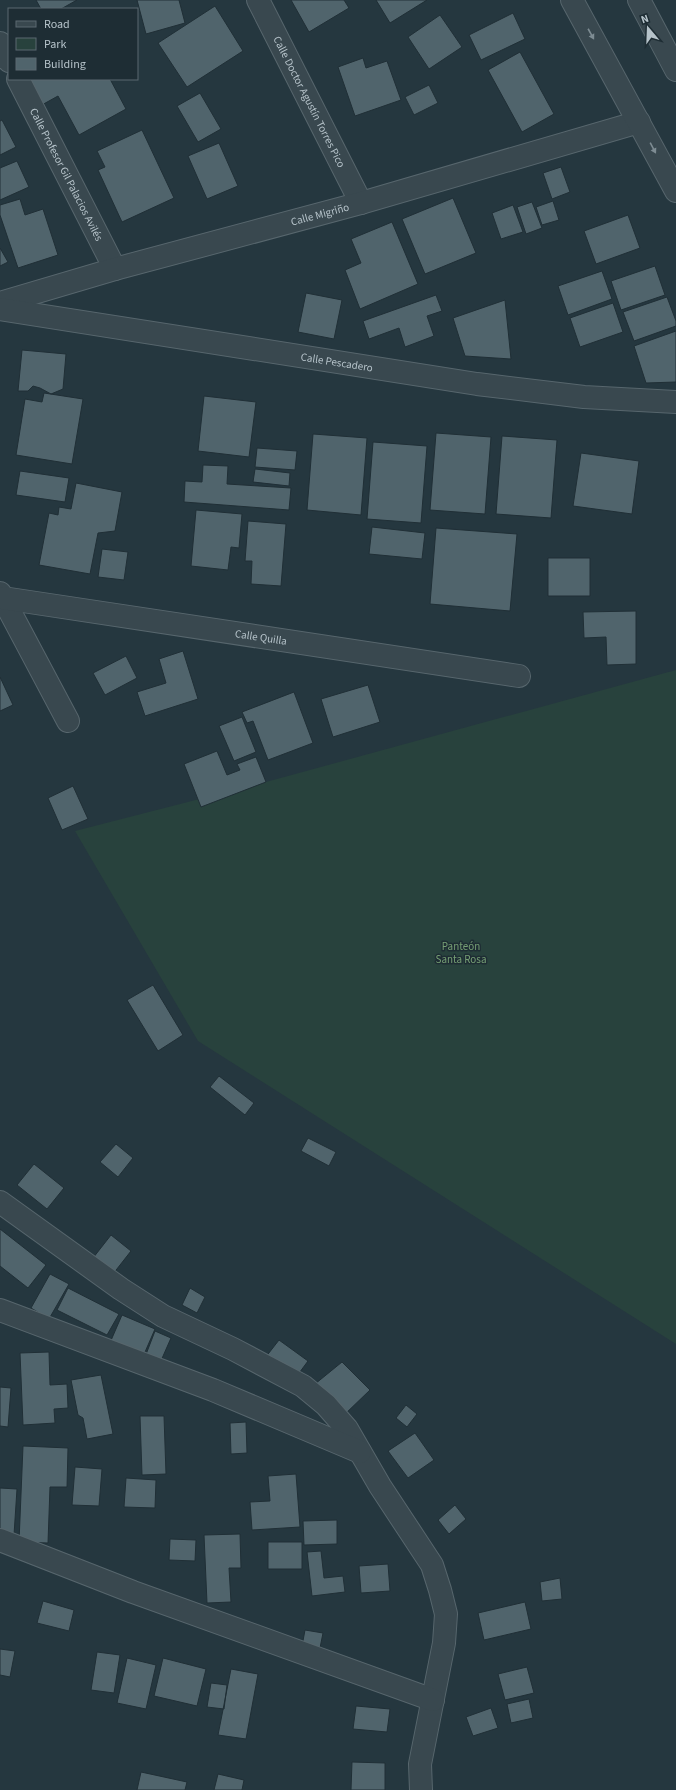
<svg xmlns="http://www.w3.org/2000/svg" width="676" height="1790" font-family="'Source Sans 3',sans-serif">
<rect width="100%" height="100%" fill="#25373f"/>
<path fill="#28423d" d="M676,670V1344L198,1041L75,831L266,782Z"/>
<path fill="#50646c" stroke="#202f36" d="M36,0H77L61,9H41Z
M137,0H179L185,23L146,34Z
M291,0H344L349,8L309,32Z
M376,0H427L390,23Z
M215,6L243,51L187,87L158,43Z
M513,13L525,39L481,60L469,35Z
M440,15L462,47L429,69L408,37Z
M520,52L554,114L522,132L488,70Z
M363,58L366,68L387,61L401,100L355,116L338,67Z
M26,79H110L126,109L79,135L58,96L40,106Z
M429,85L438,103L414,115L405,97Z
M200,93L221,129L198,142L177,106Z
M2,120L16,147L0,155V121Z
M142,130L174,198L122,222L98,170L105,167L97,151Z
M219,143L238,186L207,199L188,156Z
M17,161L29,187L0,200V168Z
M561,167L570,192L552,199L543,173Z
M453,198L476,253L425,274L402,219Z
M20,199L25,215L43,209L58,255L18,268L0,215V205Z
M553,201L559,220L542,225L536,207Z
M532,202L542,228L526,234L517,207Z
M513,205L523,232L501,239L492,213Z
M628,215L640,248L596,264L584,231Z
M392,222L418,284L360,309L345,270L361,263L351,239Z
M0,248L8,262L0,266Z
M655,266L665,295L621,310L611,281Z
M602,271L612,299L568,315L558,286Z
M306,293L342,300L334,339L298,332Z
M436,295L442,311L427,316L434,336L405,347L399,328L369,339L363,321Z
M667,297L676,321V326L634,341L623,312Z
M505,300L511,359L465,356L453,318Z
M613,303L623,332L580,347L570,318Z
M676,331V382L646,383L634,346Z
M22,350L66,354L63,389L51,394L40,388L33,386L28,391H18Z
M44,393L83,399L72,464L16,455L25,399L42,402Z
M204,396L256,402L249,457L198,451Z
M436,433L491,437L485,514L430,510Z
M313,434L367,438L361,515L307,510Z
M502,436L557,440L551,518L496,514Z
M373,442L427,446L421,523L367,519Z
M257,448L297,451L295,470L255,467Z
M581,453L639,461L632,514L573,506Z
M203,465L228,466L227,484L291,488L289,510L184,502L185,481L202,482Z
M255,469L290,473L289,486L253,482Z
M20,471L69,478L65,502L16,495Z
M76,483L122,492L115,531L98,533L90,574L39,565L49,513L58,515L59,507L71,509Z
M196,510L242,514L239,548L231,547L228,570L191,566Z
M248,521L286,524L281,586L251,584L252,561H245Z
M372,527L425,533L422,559L369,554Z
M436,528L517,534L510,611L430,604Z
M102,549L128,552L124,580L98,577Z
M548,558H590V596H548Z
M636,611V664L607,665L606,637L584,638L583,612Z
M183,651L198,699L145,716L137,692L166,683L159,659Z
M126,656L137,678L105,695L93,673Z
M0,677L13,705L0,711Z
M368,685L380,722L333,737L321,699Z
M294,692L313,743L268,760L253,721L247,723L242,712Z
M242,717L256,752L234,761L219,726Z
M217,751L227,775L240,770L237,764L256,757L266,782L201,807L184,764Z
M73,786L88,819L62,830L48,798Z
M153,985L183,1035L158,1051L127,1000Z
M219,1076L254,1103L245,1115L210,1087Z
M308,1138L336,1152L329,1166L301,1151Z
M116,1144L133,1158L118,1177L100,1162Z
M34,1164L64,1188L47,1209L17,1185Z
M0,1229L46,1265L28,1288L0,1266Z
M111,1235L131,1251L113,1274L93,1258Z
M50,1274L69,1284L49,1319L31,1308Z
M68,1288L119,1314L107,1335L57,1310Z
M190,1288L205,1297L197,1313L182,1305Z
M122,1315L155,1329L142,1359L109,1345Z
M155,1331L171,1338L160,1363L145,1357Z
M279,1340L308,1361L294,1380L265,1358Z
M49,1352L50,1385L67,1384L68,1408L54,1409L55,1423L23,1425L20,1353Z
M342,1362L370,1390L343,1416L315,1384Z
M101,1375L113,1434L87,1439L83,1418L78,1415L71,1380Z
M0,1387L11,1388L8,1427L0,1426Z
M406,1405L417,1414L407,1427L396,1418Z
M140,1416H164L166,1474L142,1475Z
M246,1422L247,1453L231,1454L230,1423Z
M415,1433L434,1460L408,1478L388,1451Z
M23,1446L68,1448L67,1487H50L48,1543L19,1542Z
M75,1467L102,1469L99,1506L72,1505Z
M296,1474L300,1527L252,1530L250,1502L270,1501L268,1476Z
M126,1478L156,1480L155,1508L124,1507Z
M0,1488L17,1489L14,1535L0,1530Z
M455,1505L466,1519L449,1534L438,1520Z
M337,1520V1544L304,1545L303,1521Z
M240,1534L241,1568H229L231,1602L207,1603L204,1535Z
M170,1539L196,1540L195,1561L169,1560Z
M268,1542H302V1569H268Z
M321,1551L324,1578L343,1576L345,1592L312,1596L307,1552Z
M388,1564L390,1591L361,1593L359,1566Z
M560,1578L562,1599L542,1601L540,1582Z
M43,1601L74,1610L69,1631L37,1623Z
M525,1602L531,1629L484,1640L478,1613Z
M305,1630L323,1633L320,1648L302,1646Z
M0,1649L15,1651L10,1677L0,1675Z
M97,1652L120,1655L114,1693L91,1690Z
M127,1658L156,1665L146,1709L117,1703Z
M163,1658L206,1669L197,1706L154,1696Z
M527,1667L534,1693L505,1700L498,1674Z
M231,1669L258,1674L246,1739L218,1735Z
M211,1683L227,1685L224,1709L207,1707Z
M529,1699L533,1718L511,1723L507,1704Z
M356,1706L390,1709L387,1732L353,1729Z
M491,1708L498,1728L473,1736L466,1717Z
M352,1762L385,1763V1790H351Z
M141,1772L187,1782L185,1790H137Z
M218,1774L244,1780L242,1790H214Z"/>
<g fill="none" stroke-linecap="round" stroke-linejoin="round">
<g stroke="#57666d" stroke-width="24">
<g id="minor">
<path id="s1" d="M258,0L361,203"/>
<path d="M0,43L9,61"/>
<path id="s2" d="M18,79L115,269"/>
<path id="s3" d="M0,303L115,269L361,203L639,122"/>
<path d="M0,593L68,721"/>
<path id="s4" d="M3,598L519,676"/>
<path d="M0,1202L121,1289L163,1316L233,1349L303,1386L326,1405L347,1429L380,1486L432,1565L440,1590L446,1614L444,1643L420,1764L421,1790"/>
<path d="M0,1310L213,1390L360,1452"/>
<path d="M0,1540L133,1592L433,1700"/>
</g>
</g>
<g stroke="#57666d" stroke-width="24">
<g id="tertiary">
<path d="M572,0L676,191"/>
<path d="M639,0L676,70"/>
<path id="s5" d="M0,309L477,384L584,397L676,402"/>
</g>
</g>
<use href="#minor" stroke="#39484f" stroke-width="22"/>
<use href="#tertiary" stroke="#39484f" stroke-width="22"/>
</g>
<defs><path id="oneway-solid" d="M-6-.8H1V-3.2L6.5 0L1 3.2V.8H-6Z"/></defs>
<g fill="#7e8c93">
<use href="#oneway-solid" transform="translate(591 34) rotate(61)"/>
<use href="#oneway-solid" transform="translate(653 148) rotate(62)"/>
</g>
<g text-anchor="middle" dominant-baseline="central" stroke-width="3" stroke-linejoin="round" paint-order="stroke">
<g font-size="11" fill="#b6c3ca" stroke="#1e2d34">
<text stroke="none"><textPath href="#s1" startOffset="114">Calle Doctor Agustín Torres Pico</textPath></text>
<text stroke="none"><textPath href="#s2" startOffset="107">Calle Profesor Gil Palacios Avilés</textPath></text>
<text stroke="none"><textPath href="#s3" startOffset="332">Calle Migriño</textPath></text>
<text stroke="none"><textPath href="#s5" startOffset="341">Calle Pescadero</textPath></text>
<text stroke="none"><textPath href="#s4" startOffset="261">Calle Quilla</textPath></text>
</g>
<g font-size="11" fill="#769f74" stroke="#1e2d34">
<text x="461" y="946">Panteón<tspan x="461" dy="13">Santa Rosa</tspan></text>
</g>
</g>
<rect x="8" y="8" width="130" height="72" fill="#1e2d34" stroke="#5b6970"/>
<rect x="16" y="21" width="20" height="6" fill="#39484f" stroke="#5b6970"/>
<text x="44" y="28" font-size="12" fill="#b6c3ca">Road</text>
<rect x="16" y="38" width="20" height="12" fill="#28423d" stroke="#5b6970"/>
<text x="44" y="48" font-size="12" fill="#b6c3ca">Park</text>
<rect x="16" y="58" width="20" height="12" fill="#50646c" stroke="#5b6970"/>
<text x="44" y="68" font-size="12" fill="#b6c3ca">Building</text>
<g transform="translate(648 28) rotate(341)" stroke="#1e2d34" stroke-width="3" paint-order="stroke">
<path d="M0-3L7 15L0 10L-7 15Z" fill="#b6c3ca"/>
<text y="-6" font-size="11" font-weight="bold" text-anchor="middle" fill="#b6c3ca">N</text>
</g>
</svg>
